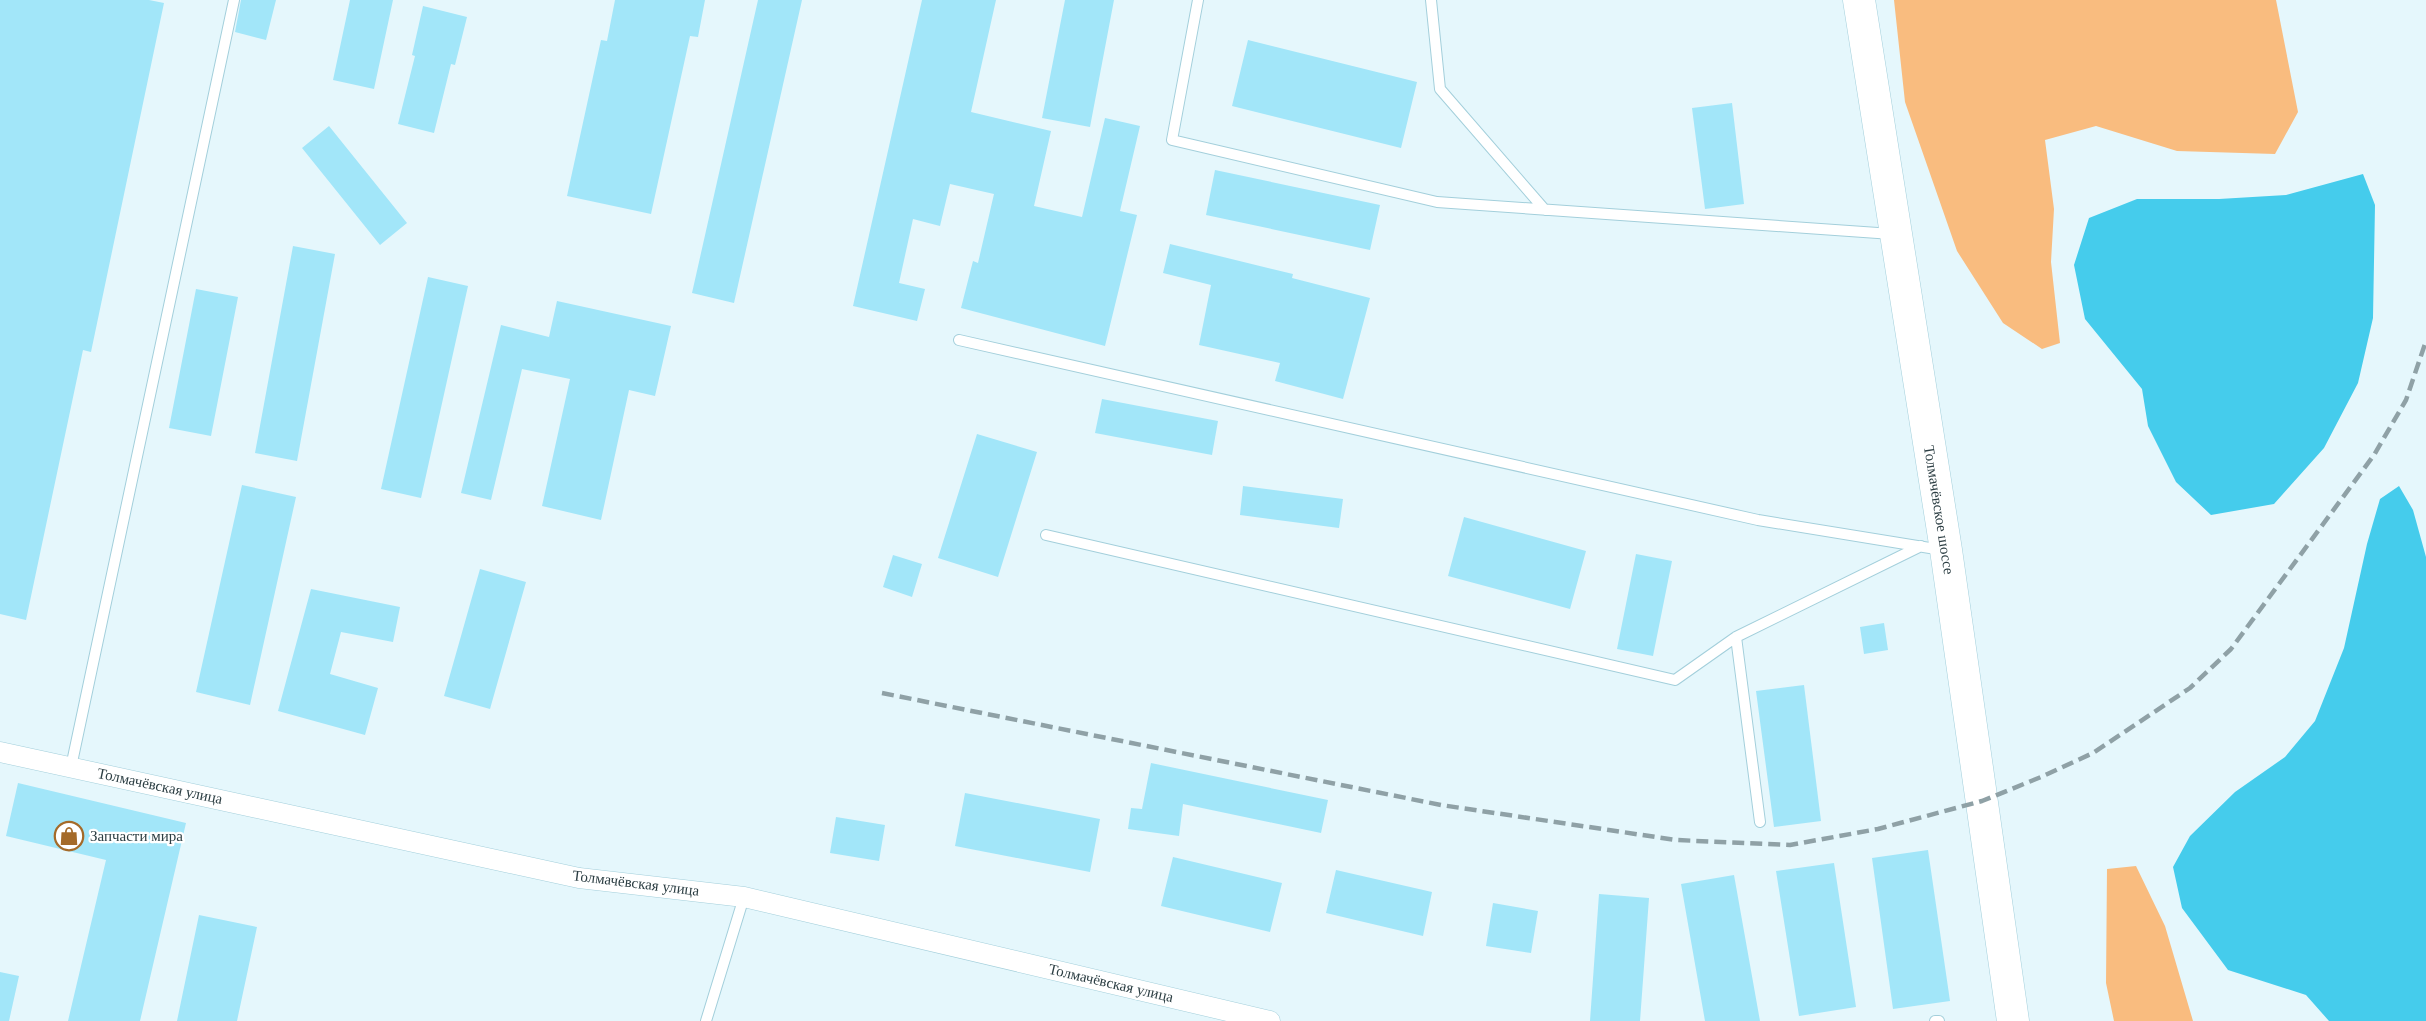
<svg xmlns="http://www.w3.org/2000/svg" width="2426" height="1021" font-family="Georgia,serif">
<rect width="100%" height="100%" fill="#e5f7fc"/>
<path fill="#f9bc7f" d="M1894,0H2276L2298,112L2275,154L2177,151L2096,126L2045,140L2054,209L2051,262L2060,343L2042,349L2003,323L1957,251L1905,102Z
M2136,866L2165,926L2193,1021H2114L2106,983L2107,869Z"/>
<path fill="#45ccec" d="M2363,174L2375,205L2373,318L2358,383L2324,448L2274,504L2211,515L2176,482L2148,426L2142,389L2085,319L2074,265L2089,218L2137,199H2219L2286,195Z
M2399,486L2413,510L2426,557V1021H2329L2306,995L2228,970L2182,908L2173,867L2190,836L2235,792L2285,757L2315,721L2344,648L2367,544L2380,499Z"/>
<path fill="#a2e6f9" d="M0,0H149L164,3L91,352L83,350L26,620L0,614Z
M241,0H276L266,40L235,32Z
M350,0H393L374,89L333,80Z
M615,0H705L698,37L690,36L651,214L567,196L601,40L607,41Z
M758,0H802L734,303L692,293Z
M922,0H996L971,112L1051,131L1034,206L1082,217L1105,118L1140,126L1120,211L1137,215L1105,346L961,308L973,261L978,263L994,194L950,184L940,226L913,219L899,283L925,289L917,321L853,306Z
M1065,0H1114L1090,127L1042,118Z
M423,6L467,17L455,65L451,64L434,133L398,124L415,56L412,55Z
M1248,40L1417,82L1401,148L1232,106Z
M1732,103L1744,204L1705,209L1692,108Z
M329,126L407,223L380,245L302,148Z
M1215,170L1380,205L1370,250L1206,215Z
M1170,244L1293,274L1292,278L1370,298L1343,399L1275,381L1280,363L1199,345L1211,285L1163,273Z
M293,246L335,254L297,461L255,453Z
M428,277L468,286L421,498L381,489Z
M196,289L238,297L211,436L169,428Z
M557,301L671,326L655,396L629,390L601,520L542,506L570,379L522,369L491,500L461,493L501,325L549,337Z
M1102,399L1218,421L1212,455L1095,433Z
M977,434L1037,452L998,577L938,558Z
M242,485L296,497L250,705L196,692Z
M1243,486L1343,499L1339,528L1240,515Z
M1464,517L1586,551L1570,609L1448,576Z
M1636,554L1672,561L1653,656L1617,649Z
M893,555L922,564L912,597L883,587Z
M480,569L526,582L490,709L444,696Z
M311,589L400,607L393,642L341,632L330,674L378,688L365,735L278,711Z
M1884,623L1888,650L1864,654L1860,627Z
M1804,685L1821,821L1774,827L1756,691Z
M1151,763L1328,800L1321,833L1183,804L1179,836L1128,829L1131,808L1142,809Z
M18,783L186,823L140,1021H68L106,860L6,836Z
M965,793L1100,819L1090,872L955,846Z
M836,817L885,825L879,861L830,853Z
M1928,850L1950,1001L1893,1009L1872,858Z
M1173,857L1282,883L1270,932L1161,906Z
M1834,863L1856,1007L1799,1016L1776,871Z
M1336,870L1432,892L1423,936L1326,913Z
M1734,875L1760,1021H1705L1681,884Z
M1599,894L1649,898L1640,1021H1590Z
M1493,903L1538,911L1531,953L1486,946Z
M199,915L257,927L237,1021H177Z
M0,972L19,976L9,1021H0Z"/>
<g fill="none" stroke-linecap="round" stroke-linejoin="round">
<g stroke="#a3cfdb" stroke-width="12">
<path id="service" d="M1198,0L1172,140L1437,202L1892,234
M1431,0L1440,89L1545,210
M959,340L1758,520L1942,550
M1046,535L1675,680L1736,637L1921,546
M1736,637L1760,822
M71,767L234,0
M706,1021L744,897
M1935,1021H1939"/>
</g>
<g stroke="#a3cfdb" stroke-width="21">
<path id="minor" d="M0,752L579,878L744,897L1270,1021"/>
</g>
<g stroke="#a3cfdb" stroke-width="33">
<path id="primary" d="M1859,0L1946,550L2013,1021"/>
</g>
<use href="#service" stroke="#fff" stroke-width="10"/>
<use href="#minor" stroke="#fff" stroke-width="20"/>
<use href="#primary" stroke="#fff" stroke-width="32"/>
<path stroke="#8fa1a6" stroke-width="4.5" stroke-dasharray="12 6" stroke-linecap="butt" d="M882,693L1441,805L1676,840L1790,845L1878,829L1982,801L2041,777L2093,753L2190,688L2231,649L2374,455L2406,400L2426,341"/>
</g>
<defs>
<g id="shop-ring" transform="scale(1.5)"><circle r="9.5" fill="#fff" stroke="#a46a29" stroke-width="1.5"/><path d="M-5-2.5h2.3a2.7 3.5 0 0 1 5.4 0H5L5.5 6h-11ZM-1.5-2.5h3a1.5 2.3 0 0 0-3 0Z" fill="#a46a29"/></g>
</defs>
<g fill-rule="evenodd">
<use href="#shop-ring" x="69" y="836"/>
</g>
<g text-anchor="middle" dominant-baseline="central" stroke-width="4.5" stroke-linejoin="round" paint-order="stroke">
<g font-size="15" fill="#2c3e43" stroke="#fff">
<text transform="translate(1939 510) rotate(81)">Толмачёвское шоссе</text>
<text transform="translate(160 786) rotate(12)">Толмачёвская улица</text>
<text transform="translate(636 883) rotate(7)">Толмачёвская улица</text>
<text transform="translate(1111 983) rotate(13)">Толмачёвская улица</text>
</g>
<g font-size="15" fill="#2c3e43" stroke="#fff" text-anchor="start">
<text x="90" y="836">Запчасти мира</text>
</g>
</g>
</svg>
